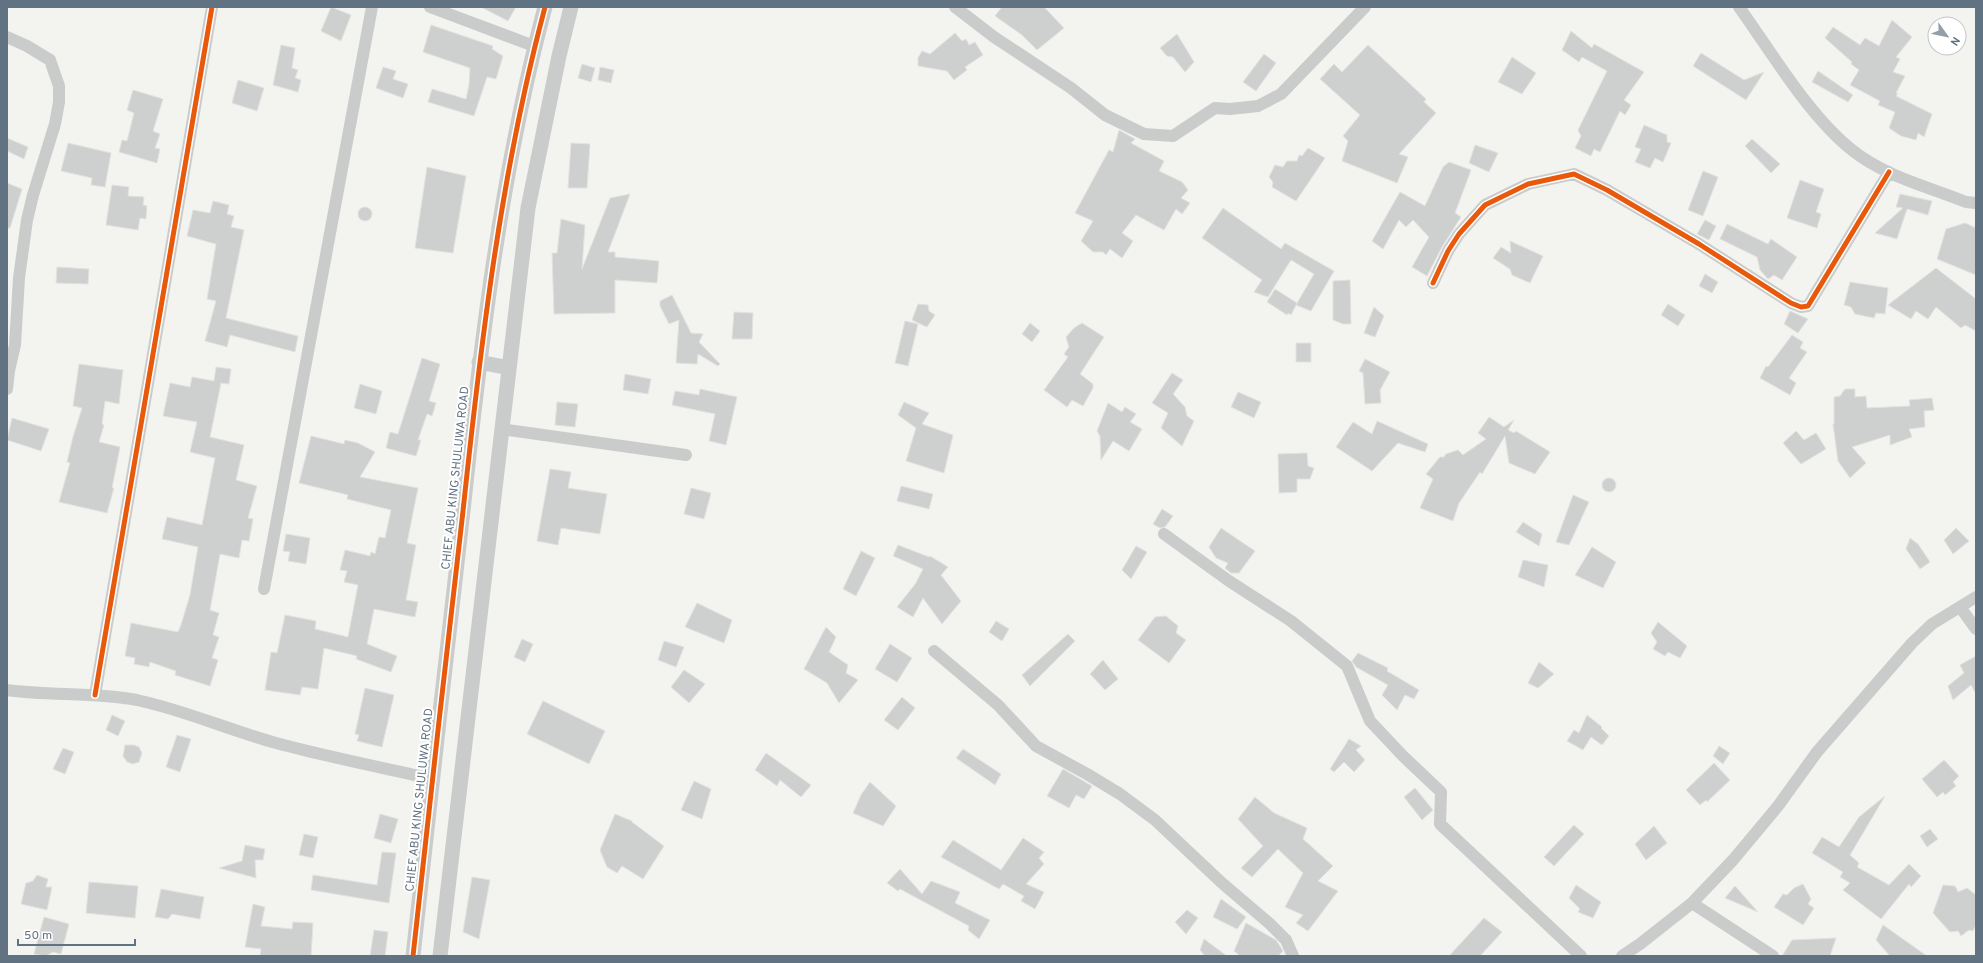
<svg xmlns="http://www.w3.org/2000/svg" width="1983" height="963" font-family="Overpass,sans-serif">
<rect width="100%" height="100%" fill="#f3f3f0"/>
<path fill="#cecfcf" stroke="#e2e2e0" d="M331,7L351,15L341,41L321,31Z
M481,7H516L508,21Z
M1002,7H1044L1064,28L1037,50L1022,35L995,16Z
M1892,20L1912,37L1896,57L1900,59L1893,72L1905,76L1896,93H1898L1896,96L1932,114L1924,137L1918,133L1916,140L1901,136L1889,128L1895,112L1878,105L1880,101L1850,85L1859,70L1851,64L1852,62L1825,38L1833,27L1860,45L1865,38L1879,46Z
M431,25L493,46L492,49L503,56L496,79L487,77L474,116L428,102L432,89L466,99L469,85L470,68L423,52Z
M1571,31L1592,48L1594,44L1644,72L1624,100L1631,105L1625,115L1620,111L1600,152L1594,149L1591,156L1575,148L1581,136L1578,130L1607,71L1582,57L1579,62L1562,50Z
M955,33L962,41L966,39L969,45L975,42L983,55L965,67L967,70L954,80L947,71L918,66V58L922,51L930,54Z
M1177,34L1194,62L1185,72L1173,57L1167,56L1160,48Z
M281,45L295,48L292,68L298,70L295,78L301,80L298,92L273,85Z
M1368,45L1426,99L1424,102L1436,113L1399,154L1408,157L1397,183L1342,161L1348,141L1343,136L1360,115L1320,79L1334,64L1342,72Z
M1701,53L1744,80L1764,72L1746,100L1693,66Z
M1264,54L1276,63L1256,91L1243,82Z
M1512,57L1536,73L1522,94L1498,82Z
M582,64L595,68L591,82L578,78Z
M383,67L396,71L393,79L408,84L403,98L376,88Z
M600,67L614,70L611,83L598,80Z
M1818,71L1853,95L1848,102L1812,82Z
M238,80L264,88L257,111L232,103Z
M133,90L163,99L153,131L160,134L155,148L160,149L157,163L119,152L122,140L127,141L134,113L127,110Z
M1644,125L1667,135V142L1671,143L1663,162L1655,158L1650,168L1635,162L1641,149L1635,147Z
M1119,130L1135,139L1131,143L1164,161L1159,171L1182,182L1188,190L1181,198L1190,203L1182,214L1176,209L1164,230L1136,215L1122,233L1133,241L1122,258L1110,249L1106,255L1103,252H1093L1081,241L1093,221L1075,213L1109,150L1113,152Z
M7,138L28,147L24,159L7,151Z
M1752,139L1780,164L1771,173L1745,146Z
M68,143L111,153L105,187L91,185L92,178L61,171Z
M571,143L590,144L587,188H568Z
M1475,145L1498,153L1489,172L1469,163Z
M1308,148L1325,158L1296,201L1272,187L1273,182L1269,177L1275,165L1283,167L1287,161H1297L1299,155L1302,156Z
M1449,162L1471,170L1455,213L1461,217L1442,247L1427,276L1412,267L1429,237L1413,220L1406,227L1399,220L1383,249L1372,241L1400,192L1425,206L1443,167Z
M427,167L466,176L453,253L415,248Z
M1703,171L1718,177L1703,216L1688,210Z
M1800,180L1824,189L1816,212L1821,214L1817,228L1787,218Z
M7,183L22,189L10,228H7Z
M112,185L129,187L128,196L144,197L143,205L147,206L146,219L140,218L138,230L106,225Z
M630,194L608,252H615V257L659,261L657,283L615,280V313L554,314L552,253H557L561,219L585,225L582,269L610,198Z
M1900,194L1932,201L1928,215L1907,209L1897,239L1875,233L1903,208L1896,207Z
M213,201L229,205L227,214L234,216L231,227L244,230L226,318L298,336L295,352L230,335L227,347L205,341L216,301L207,299L216,244L187,236L193,210L210,213Z
M358 214a7 7 0 1 1 14 0a7 7 0 1 1-14 0Z
M1223,208L1281,249L1285,243L1334,271L1311,311L1296,305L1314,274L1291,260L1268,297L1254,292L1262,280L1202,238Z
M1705,220L1716,226L1709,240L1697,234Z
M1965,223L1976,228V275L1937,259L1946,229Z
M1727,224L1768,244L1771,239L1797,257L1782,280L1774,275L1768,279L1760,270L1757,257L1720,239Z
M1510,241L1543,256L1530,283L1512,275L1510,269L1493,258L1501,247L1511,253Z
M57,267L89,269L88,284L56,283Z
M1936,268L1976,299V331L1965,325L1961,328L1936,307L1928,319L1916,311L1911,319L1888,305Z
M1705,274L1718,282L1712,293L1699,286Z
M1350,280L1351,324H1343L1333,320V281Z
M1850,282L1888,288L1885,314L1876,313L1874,318L1855,314L1851,307L1844,305Z
M1275,289L1297,303L1291,315L1288,313L1287,315L1267,302Z
M672,295L691,333L703,334L699,342L720,364L718,366L698,354L697,364L676,363L679,320L669,324L660,306V301Z
M918,304L928,305L929,311L935,315L927,327L912,320Z
M1668,304L1685,315L1678,326L1661,315Z
M1374,307L1384,316L1375,337L1364,333Z
M1790,311L1808,319L1798,333L1784,324Z
M734,312L753,313L752,339H732Z
M905,321L918,324L908,366L895,363Z
M1030,323L1040,331L1032,342L1022,334Z
M1082,323L1104,337L1080,374L1093,384V388L1083,406L1072,400L1067,407L1044,390L1068,357L1064,354L1069,347L1066,337L1074,328Z
M1792,335L1803,342L1800,348L1807,352L1789,378L1796,383L1790,395L1760,378L1766,366L1768,367Z
M1296,343H1311V362H1296Z
M422,358L440,364L429,401L436,403L432,416L427,414L418,440H421L416,456L386,448L390,432L398,434Z
M1365,359L1390,372L1380,390L1381,403L1365,404L1363,373L1359,371Z
M79,364L123,370L119,404L105,401L102,424L104,425L99,442L120,447L112,488H114L107,513L59,502L70,463L67,462L73,437L82,408L73,406Z
M216,367L231,369L229,384L221,383L210,437L244,445L236,480L257,486L248,518L253,519L249,541L242,540L239,558L220,554L210,610L219,613L213,635L219,637L212,658L218,660L210,686L175,675L176,671L150,662L149,667L134,664L135,658L125,656L131,623L178,632L181,625L190,595L198,547L162,539L167,517L202,525L215,458L190,452L197,422L163,416L170,383L190,387L192,377L214,381Z
M1172,373L1183,380L1173,394L1185,407L1187,416L1194,421L1182,446L1161,428L1168,413L1152,403Z
M625,374L651,379L648,394L623,390Z
M360,384L382,391L376,414L354,408Z
M700,389L737,397L726,445L709,441L715,414L672,405L675,391L699,395Z
M1845,389H1855V397L1866,396L1867,408L1910,406L1909,400L1932,398L1934,410L1924,411L1925,427L1909,429L1912,437L1890,445V435L1852,447L1866,463L1850,478L1838,461L1833,424H1834V397L1840,396Z
M1238,392L1261,402L1254,418L1231,407Z
M557,402L578,404L575,427L555,425Z
M904,402L929,413L922,424L953,435L944,473L906,461L916,428L898,415Z
M1108,403L1122,412L1125,407L1136,414L1130,422L1142,429L1129,451L1113,441L1101,460L1100,436L1097,431Z
M1489,417L1504,427L1514,420L1508,430L1514,433L1516,431L1550,452L1535,474L1509,463L1505,436L1482,474L1480,472L1459,503L1453,521L1420,508L1433,479L1426,474L1440,457H1444L1446,454L1458,450L1463,455L1486,439L1478,433Z
M12,418L49,429L41,451L7,440Z
M1377,421L1428,444L1425,452L1398,443L1372,471L1336,447L1353,422L1372,434Z
M1796,431L1804,440L1816,433L1826,449L1801,464L1783,443Z
M311,436L344,444L345,440L358,443L375,452L360,477L418,488L407,543L416,545L406,600L418,602L415,617L374,609L367,644L397,656L391,672L356,659L357,656L324,648L318,689L302,687L300,695L265,690L271,652L277,653L285,615L316,621L315,629L348,637L358,585L344,582L347,571L340,570L345,550L370,556L371,552L375,554L379,537L385,538L391,510L347,499L348,495L299,483Z
M1307,453L1308,466L1314,468L1310,479H1297V492L1279,493L1278,454Z
M550,469L571,472L568,488L607,494L600,534L561,528L558,545L537,541Z
M1602 485a7 7 0 1 1 14 0a7 7 0 1 1-14 0Z
M901,486L933,494L929,509L897,501Z
M691,488L711,493L704,519L684,514Z
M1573,495L1589,502L1569,545L1556,542Z
M1162,509L1173,516L1165,527L1160,528L1153,524Z
M1523,522L1542,534L1539,546L1516,532Z
M1221,528L1255,551L1239,573H1231L1225,568L1228,563L1216,558L1209,547Z
M1956,528L1969,541L1953,554L1944,540Z
M286,534L310,538L306,564L288,561L290,552L283,551Z
M1910,538L1918,544L1930,562L1920,569L1906,549Z
M898,545L929,557L930,556L948,567L941,575L961,601L942,624L923,598L913,617L897,607L916,583L923,569L893,556Z
M1136,546L1147,552L1131,579L1122,570Z
M1592,547L1616,562L1603,588L1575,575Z
M861,551L875,558L856,596L843,589Z
M1523,560L1548,565L1544,587L1518,577Z
M697,603L732,620L724,643L685,627Z
M1166,616L1178,626L1176,633L1186,640L1169,663L1138,640L1155,617Z
M996,621L1009,629L1002,641L989,632Z
M1658,622L1687,646L1680,658L1668,652L1665,656L1653,649L1657,642L1651,633Z
M826,627L836,637L829,652L848,665L846,673L858,680L839,703L827,683L804,669Z
M1068,634L1075,641L1030,686L1022,675Z
M522,639L533,644L525,662L514,657Z
M664,641L684,647L676,667L658,660Z
M890,644L912,658L897,682L875,669Z
M1358,653L1388,668L1387,671L1419,690L1414,699L1405,695L1397,710L1382,695L1388,685L1356,667L1352,661Z
M1976,656V694L1971,685L1953,700L1948,686L1964,673L1960,665Z
M1103,660L1118,679L1105,690L1090,674Z
M1539,662L1554,674L1538,688L1528,683Z
M684,670L705,684L689,703L671,687Z
M365,688L394,695L382,747L357,741L359,735L355,734Z
M902,697L915,708L898,730L884,720Z
M543,701L605,731L589,764L527,734Z
M112,715L125,721L118,736L106,730Z
M1587,715L1602,727L1601,728L1609,736L1602,745L1591,737L1583,750L1567,741L1574,730L1579,733Z
M177,735L191,739L180,772L166,767Z
M1349,739L1361,746L1356,750L1365,760L1354,772L1344,762L1334,772L1330,769Z
M125,745H134L139,747L142,753L139,762L133,764L127,762L123,756Z
M1719,746L1730,753L1723,764L1713,756Z
M63,748L74,752L65,774L53,769Z
M963,749L1001,774L995,785L956,758Z
M766,753L811,785L801,797L780,780L777,786L755,770Z
M1944,760L1959,776L1953,782L1956,786L1945,795L1943,792L1937,797L1922,779Z
M1714,763L1730,780L1707,802L1706,800L1700,805L1686,790Z
M1063,769L1092,786L1084,799L1076,795L1069,808L1047,796Z
M694,781L711,789L702,819L681,810Z
M870,782L896,806L883,826L853,813L861,795Z
M1415,788L1433,810L1422,820L1404,797Z
M1885,796L1850,855L1859,863L1857,867L1889,885L1909,864L1921,876L1911,887L1909,884L1881,919L1843,890L1850,883L1840,877L1843,872L1812,853L1822,837L1839,847L1859,817Z
M1255,797L1274,813L1307,828L1303,839L1333,866L1318,881L1338,891L1308,931L1296,923L1303,915L1285,907L1303,873L1278,849L1252,877L1241,868L1263,846L1238,819Z
M380,814L398,819L391,843L374,838Z
M615,814L632,821V822L664,846L643,879L622,866L617,873L607,867L600,850Z
M1574,825L1584,834L1554,866L1544,857Z
M1654,826L1667,843L1646,860L1635,844Z
M1930,829L1938,839L1927,847L1920,836Z
M304,834L318,837L313,858L299,855Z
M1023,838L1044,852L1039,858L1044,864L1026,884L1044,892L1035,909L1021,901L1024,896L1003,884L999,889L941,857L953,840L1001,870Z
M245,845L265,849L263,860H255L256,878L219,868L242,861Z
M382,852L396,853L389,903L311,890L313,875L377,885Z
M900,869L922,894L931,881L960,892L955,903L990,920L979,939L968,930L969,926L900,889L898,891L887,883Z
M37,875L48,879L46,887H52L47,910L21,904L26,883L33,881Z
M472,877L490,880L479,939L463,932Z
M89,882L138,886L135,918L86,913Z
M1803,884L1811,899L1808,904L1814,908L1803,925L1774,907L1783,894L1787,895L1794,888Z
M1576,885L1601,902L1593,918L1578,912L1580,909L1569,898Z
M1943,885L1955,886L1958,892L1967,888L1976,895V924L1973,931L1969,930L1961,936L1958,931L1950,932L1933,913Z
M1735,886L1758,912L1725,898Z
M161,889L204,897L200,919L172,914L168,919L155,917Z
M1221,899L1246,917L1237,929L1213,917Z
M253,904L265,907L261,926L292,929L293,922L313,923L311,956H260L261,949L245,947Z
M1187,910L1198,918L1186,934L1175,922Z
M44,917L69,924L61,954L53,952L46,956L34,954Z
M1484,918L1502,932L1480,956H1449Z
M1246,923L1276,940L1283,951L1278,956H1240L1234,951Z
M1883,925L1927,956H1890L1876,940Z
M374,930L388,932L385,956H370Z
M1836,938L1830,956H1782L1792,940Z
M1204,939L1227,956H1205L1200,950Z"/>
<g fill="none" stroke-linecap="round" stroke-linejoin="round">
<path stroke="#cacccc" stroke-width="12" d="M430,7L534,46
M955,7L994,37L1071,88L1105,115L1144,134L1173,136L1215,108L1230,109L1258,106L1281,94L1365,7
M1739,7C1772,53 1809,116 1852,150C1884,176 1929,187 1966,202L1976,203
M7,37L27,46L50,60L59,86V102L55,124L33,195L27,220L19,278L15,345L9,371L7,389
M1433,283L1448,251L1459,234L1485,205L1528,184L1574,174L1607,190L1699,244L1791,303L1801,307L1808,306L1889,172
M501,429L686,455
M1164,534L1229,581L1291,621L1347,666L1370,721L1403,756L1441,792L1440,824L1581,956
M264,589L372,7
M1960,607L1976,629
M934,651L998,705L1036,746L1087,774L1120,794L1155,820L1222,883L1270,924L1286,940L1293,956
M7,690C50,696 94,692 137,700C184,710 229,730 276,743C328,757 380,767 433,779
M95,695L212,7
M1692,903L1773,956
M1622,956L1640,944L1692,903L1733,860L1778,806L1817,752L1912,643L1932,624L1976,597"/>
<path stroke="#cacccc" stroke-width="15" d="M479,362L509,368
M413,956C429,808 446,659 463,511C481,342 501,172 545,7
M440,956L528,208L559,56L571,7"/>
<g stroke="#fff" stroke-width="8">
<path id="cycleway" d="M1433,283L1448,251L1459,234L1485,205L1528,184L1574,174L1607,190L1699,244L1791,303L1801,307L1808,306L1889,172
M95,695L212,7
M413,956C429,808 446,659 463,511C481,342 501,172 545,7"/>
</g>
<use href="#cycleway" stroke="#e8590c" stroke-width="5"/>
</g>
<g text-anchor="middle" dominant-baseline="central" stroke-width="4" stroke-linejoin="round" paint-order="stroke">
<g font-size="12" fill="#617282" stroke="#fff">
<text transform="translate(456 478) rotate(-84)">CHIEF ABU KING SHULUWA ROAD</text>
<text transform="translate(420 800) rotate(-84)">CHIEF ABU KING SHULUWA ROAD</text>
</g>
</g>
<rect width="1983" height="963" fill="none" stroke="#617282" stroke-width="16"/>
<g transform="translate(1947 36) rotate(123)"><circle r="19" fill="#ffffff" stroke="#c0c7cd"/>
<path d="M0-3L7 15L0 10L-7 15Z" fill="#949fa8"/>
<text y="-6" font-size="11" font-weight="bold" text-anchor="middle" fill="#617282">N</text>
</g>
<path d="M18 939v6h117v-6" fill="none" stroke="#617282" stroke-width="2"/>
<text x="24" y="939" font-size="12" fill="#617282" stroke="#ffffff" stroke-width="3" paint-order="stroke">50 m</text>
</svg>
